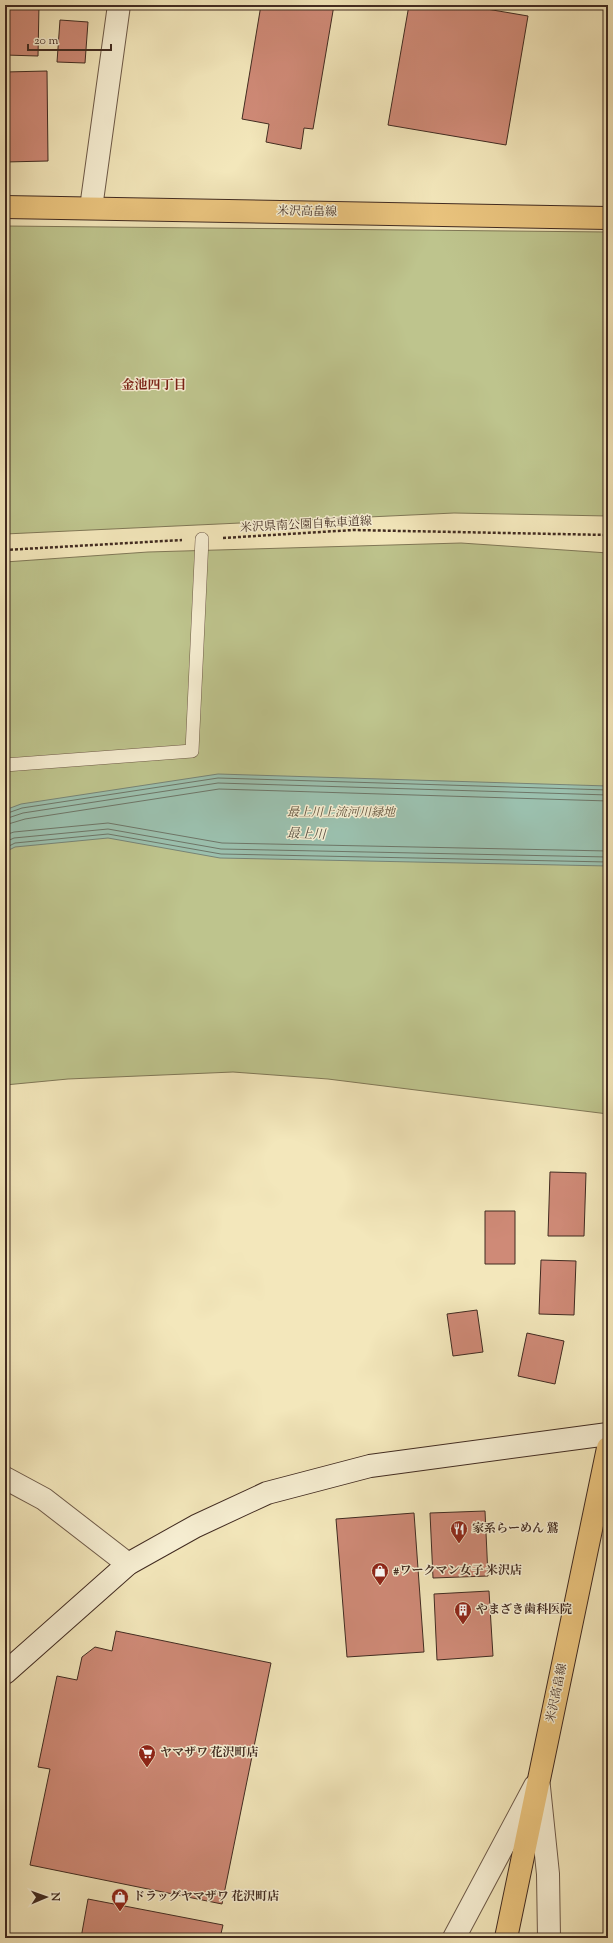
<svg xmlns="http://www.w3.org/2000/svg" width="613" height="1943" font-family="'Sorts Mill Goudy','Noto Serif JP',serif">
<rect width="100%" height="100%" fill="#f3e7bb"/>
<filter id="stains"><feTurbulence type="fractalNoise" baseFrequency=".005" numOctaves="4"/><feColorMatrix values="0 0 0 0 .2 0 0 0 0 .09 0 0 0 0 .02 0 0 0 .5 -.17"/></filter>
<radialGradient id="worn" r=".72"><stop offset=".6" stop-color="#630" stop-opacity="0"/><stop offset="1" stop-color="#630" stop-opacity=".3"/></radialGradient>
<path fill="#bec48d" stroke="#807857" d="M5,226L608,232V516L454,513L5,534Z
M461,543L608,553V1114L328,1079L233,1072L68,1079L5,1085V562L148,552Z"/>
<path fill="#9bc0ae" stroke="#778476" d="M218,774L608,786V866L220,858L108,838L15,847L5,852V810L21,804Z"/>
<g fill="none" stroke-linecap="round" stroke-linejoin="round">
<path stroke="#6e7668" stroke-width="1" d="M5,814L22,808L218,778L608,790
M5,819L23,813L218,783L608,795
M5,825L25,819L219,789L608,801
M5,835L14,832L108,823L222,843L608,851
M5,842L14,838L108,829L221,849L608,857
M5,848L15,843L108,834L221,854L608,862"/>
</g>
<path fill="#cf8a77" stroke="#412b21" d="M5,5H39L38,56L5,55Z
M261,5H334L313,129L304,128L301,149L266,142L269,124L242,119Z
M409,5H463L528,16L506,145L388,125Z
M60,20L88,22L85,63L57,62Z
M47,71L48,161L5,162V72Z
M550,1172L586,1173L584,1236H548Z
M485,1211H515V1264H485Z
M541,1260L576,1261L574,1315L539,1314Z
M477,1310L483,1352L453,1356L447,1314Z
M527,1333L564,1341L555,1384L518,1376Z
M485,1511L488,1576L433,1578L430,1513Z
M414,1513L424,1652L347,1657L336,1519Z
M489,1591L493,1656L437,1660L434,1594Z
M116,1631L271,1663L222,1904L30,1865L50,1769L38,1767L57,1676L77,1680L82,1657L95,1647L112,1651Z
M88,1899L223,1925L220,1938H81Z"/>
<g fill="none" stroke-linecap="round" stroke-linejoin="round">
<g stroke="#6e5a48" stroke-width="14">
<path id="lane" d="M5,765L192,751L202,539"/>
</g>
<g stroke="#6e5a48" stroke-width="24">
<path id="street" d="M91,208L119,5
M5,1478L44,1499L128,1564
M539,1787L548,1874L549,1938
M454,1938L535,1786"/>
</g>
<g stroke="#412b21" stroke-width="24">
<path id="secondary" d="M5,1673L128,1564L196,1526L267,1493L370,1466L608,1434"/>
</g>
<g stroke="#412b21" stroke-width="24">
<path id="primary" d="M5,207L608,218
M506,1938L608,1448"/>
</g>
<path stroke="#412b21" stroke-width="2.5" stroke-dasharray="3 2" stroke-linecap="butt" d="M223,538L353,530L608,535
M5,550L182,540"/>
<use href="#lane" stroke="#f7efd3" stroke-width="13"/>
<use href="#street" stroke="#f7efd3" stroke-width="22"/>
<use href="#secondary" stroke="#f7efd3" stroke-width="22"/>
<use href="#primary" stroke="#eac47e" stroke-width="22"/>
</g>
<defs>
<g id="restaurant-pin" transform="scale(0.9)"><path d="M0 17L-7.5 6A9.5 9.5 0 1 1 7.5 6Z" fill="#8f2418" stroke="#f7efd3"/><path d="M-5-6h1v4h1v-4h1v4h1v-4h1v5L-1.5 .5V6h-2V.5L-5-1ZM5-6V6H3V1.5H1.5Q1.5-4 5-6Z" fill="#fff"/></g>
<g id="shop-pin" transform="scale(0.9)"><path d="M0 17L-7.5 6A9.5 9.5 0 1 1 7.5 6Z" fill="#8f2418" stroke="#f7efd3"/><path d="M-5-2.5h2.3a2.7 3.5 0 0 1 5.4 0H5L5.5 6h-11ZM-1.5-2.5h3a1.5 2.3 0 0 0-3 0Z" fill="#fff"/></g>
<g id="building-pin" transform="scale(0.9)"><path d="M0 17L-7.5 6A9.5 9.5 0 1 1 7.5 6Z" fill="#8f2418" stroke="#f7efd3"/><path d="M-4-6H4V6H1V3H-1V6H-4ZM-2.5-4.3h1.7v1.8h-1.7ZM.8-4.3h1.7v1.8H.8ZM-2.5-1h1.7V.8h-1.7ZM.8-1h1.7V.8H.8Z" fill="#fff"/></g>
<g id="supermarket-pin" transform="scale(0.9)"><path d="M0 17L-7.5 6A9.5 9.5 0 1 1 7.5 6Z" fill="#8f2418" stroke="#f7efd3"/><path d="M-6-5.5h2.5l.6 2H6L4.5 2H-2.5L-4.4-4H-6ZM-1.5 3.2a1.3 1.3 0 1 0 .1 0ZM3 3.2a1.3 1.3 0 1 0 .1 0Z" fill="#fff"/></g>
</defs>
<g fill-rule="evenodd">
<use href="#restaurant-pin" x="459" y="1529"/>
<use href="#shop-pin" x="380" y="1571"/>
<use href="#building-pin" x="463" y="1610"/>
<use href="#supermarket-pin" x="147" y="1753"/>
<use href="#shop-pin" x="120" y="1897"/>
</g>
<g text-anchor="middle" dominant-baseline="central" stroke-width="3" stroke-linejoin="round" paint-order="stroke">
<g font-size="12" fill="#412b21" stroke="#f7efd3">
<text transform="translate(307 212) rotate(1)">米沢高畠線</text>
<text transform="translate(306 525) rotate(-3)">米沢県南公園自転車道線</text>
<text transform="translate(557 1693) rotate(-78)">米沢高畠線</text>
</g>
<g font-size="12" font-style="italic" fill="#60513c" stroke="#f7efd3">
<text x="341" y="813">最上川上流河川緑地</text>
</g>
<g font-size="12" font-weight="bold" fill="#412b21" stroke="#f7efd3" text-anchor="start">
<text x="472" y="1529">家系らーめん 鷲</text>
<text x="393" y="1571">#ワークマン女子 米沢店</text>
<text x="476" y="1610">やまざき歯科医院</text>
<text x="160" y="1753">ヤマザワ 花沢町店</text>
<text x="133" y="1897">ドラッグヤマザワ 花沢町店</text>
</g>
<g font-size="13" font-weight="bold" fill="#7a1f14" stroke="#f7efd3">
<text x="154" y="386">金池四丁目</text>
</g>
<g font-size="13" font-style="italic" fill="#585044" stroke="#f7efd3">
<text transform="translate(306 835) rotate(2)">最上川</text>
</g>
</g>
<rect width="613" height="1943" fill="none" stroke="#f3e7bb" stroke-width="20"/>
<rect x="6" y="6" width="601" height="1931" fill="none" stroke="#412b21" stroke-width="2"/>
<rect x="10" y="10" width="593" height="1923" fill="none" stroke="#412b21"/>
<g transform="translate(46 1897) rotate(88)" stroke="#f7efd3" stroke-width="3" paint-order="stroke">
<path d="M0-3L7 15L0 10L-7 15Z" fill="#412b21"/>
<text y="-6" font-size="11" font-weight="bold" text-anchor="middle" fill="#412b21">N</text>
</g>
<path d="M28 44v6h83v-6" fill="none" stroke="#412b21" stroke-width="2"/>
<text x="34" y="44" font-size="12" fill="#412b21" stroke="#f7efd3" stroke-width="3" paint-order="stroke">20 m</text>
<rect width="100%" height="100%" filter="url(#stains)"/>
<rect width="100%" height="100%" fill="url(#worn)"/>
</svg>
